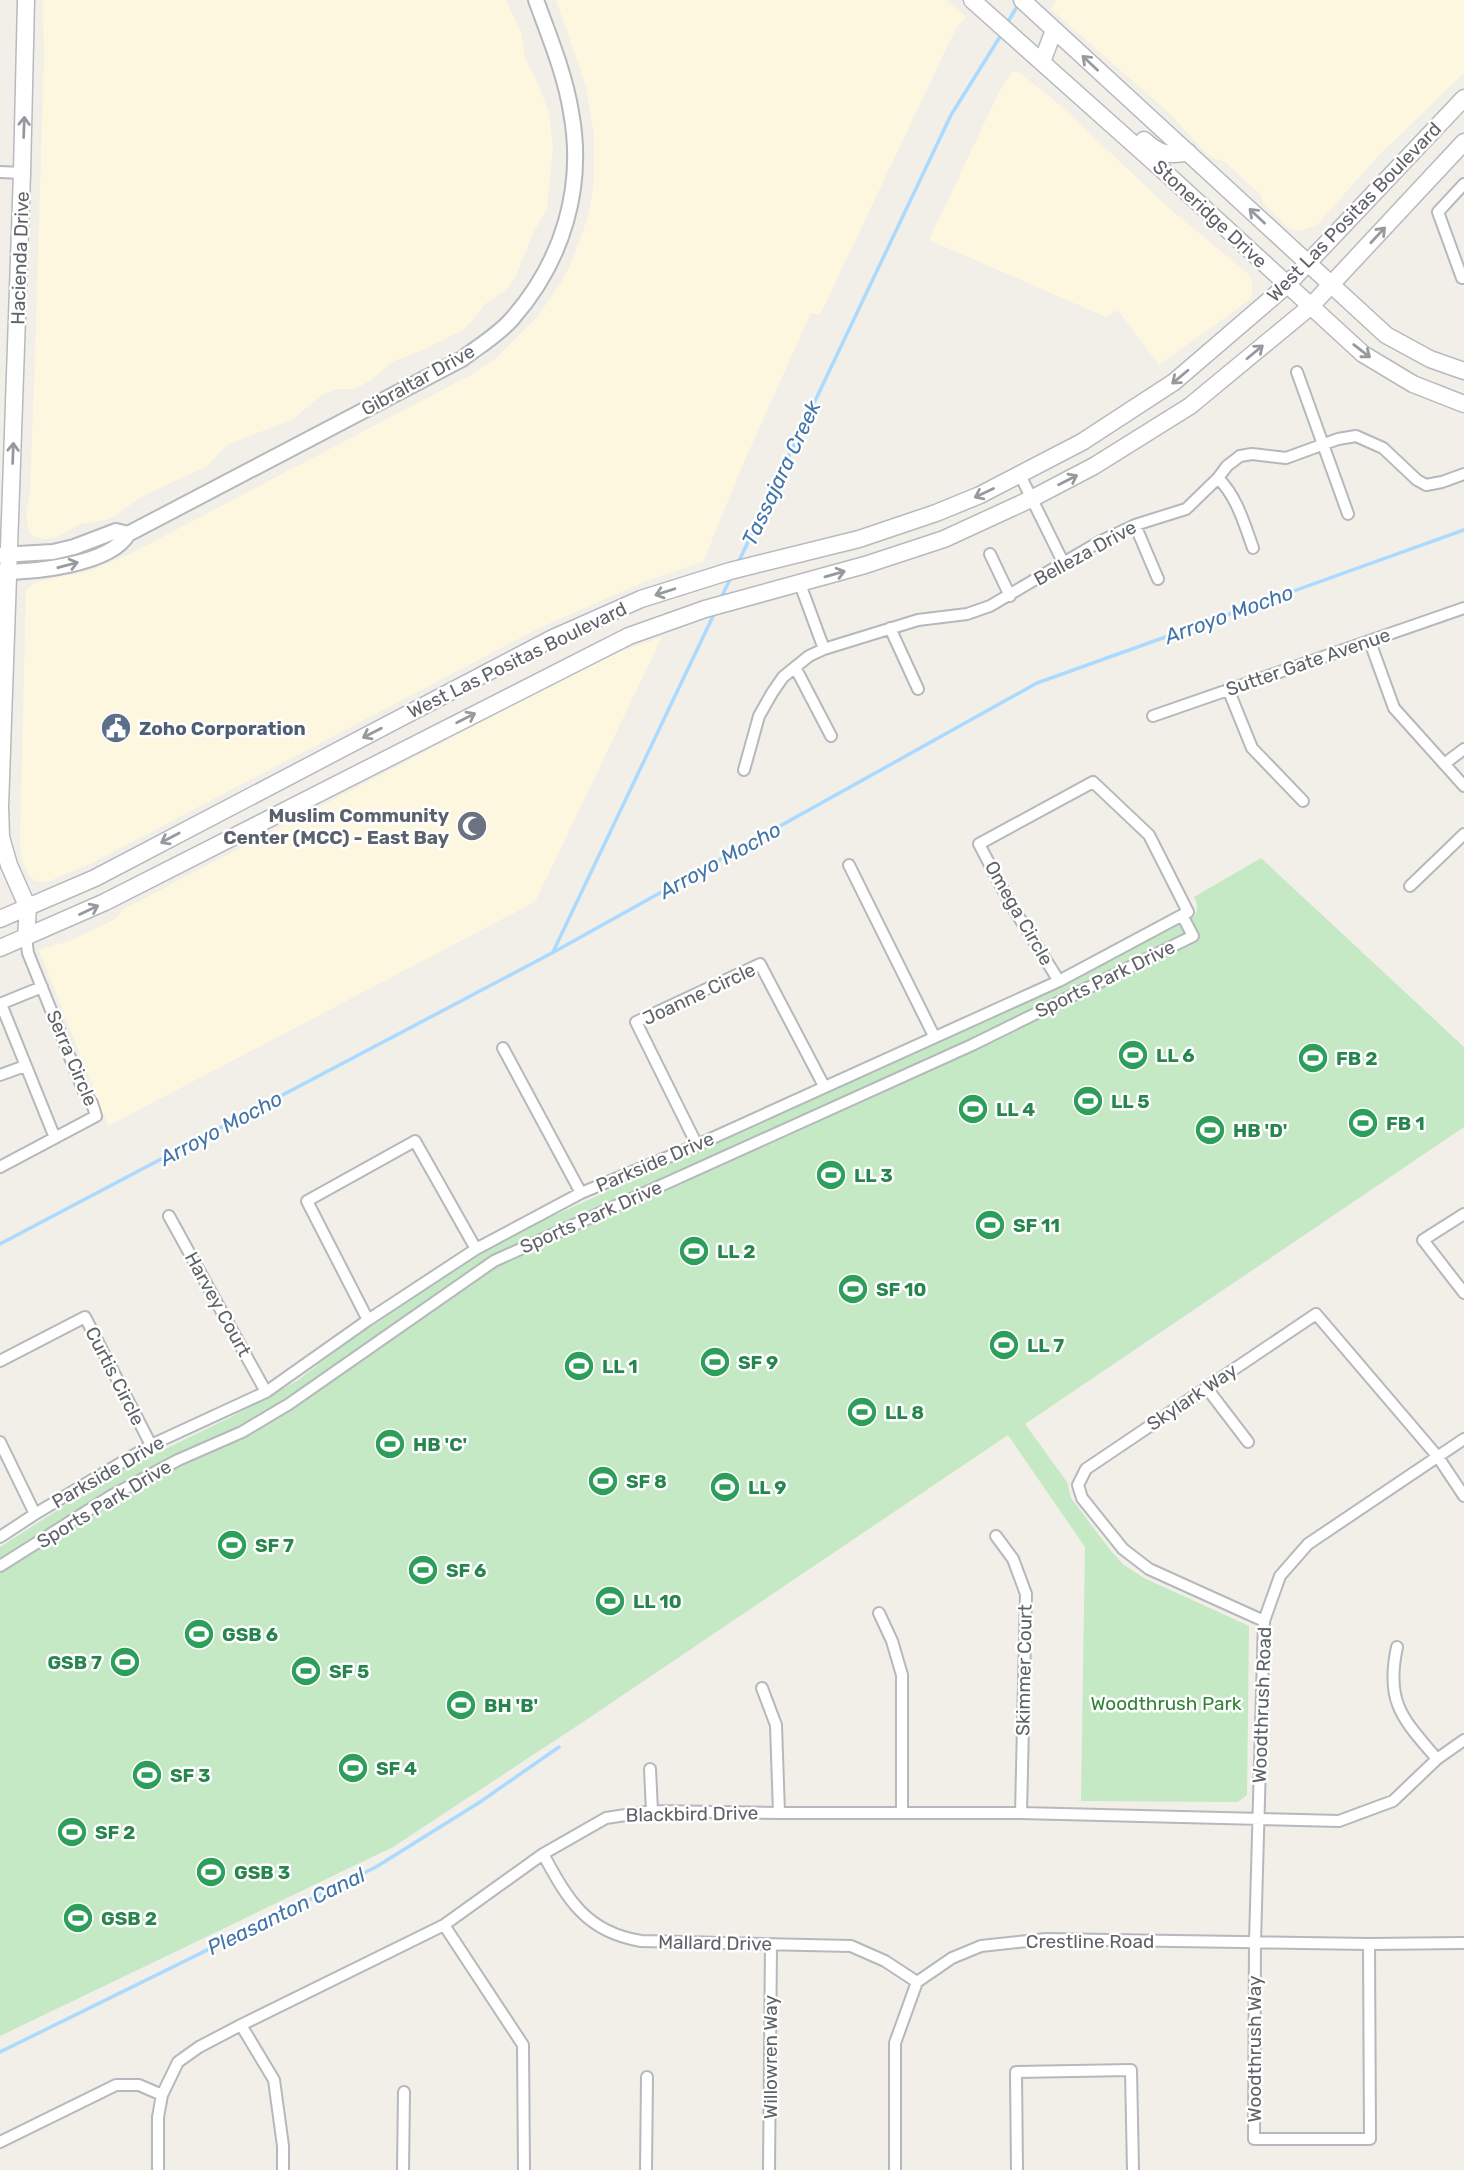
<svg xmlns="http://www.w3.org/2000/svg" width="1464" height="2170" font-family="Rubik,sans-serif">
<rect width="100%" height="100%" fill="#f1efe8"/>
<path fill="#fef7e0" d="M43,0H506L521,32L525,57L536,79L549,113L553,148L547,209L533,233L517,274L506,290L486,303L471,322L461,331L423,350L394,361L371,380L355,389H337L322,395L293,419L227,445L207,466L141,497L116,515L106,520L80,524L57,537L46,539L35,537L29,533L26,513L30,492L35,356L44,58Z
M556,0H946L966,17L956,28L820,315L811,313L743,464L703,562L646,581L539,628L92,863L47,882L35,881L28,874L22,860L20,841L26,590L36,582L89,571L128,555L469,376L494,360L538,316L562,281L573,259L589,214L594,181V134L586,86Z
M1056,0H1464V73L1379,155L1316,226L1299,231L1288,228L1263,203L1260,194L1225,162L1210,157L1167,111L1051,9Z
M1017,71L1053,99L1170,209L1246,272L1252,280V295L1248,301L1159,365L1118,310L1106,317L929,240L998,94L1012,72Z
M662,637L535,902L108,1126L39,950L69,941L114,920L124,909L574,674L619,652Z"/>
<path fill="#c5e8c5" d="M1261,858L1464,1047V1127L1025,1424L1067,1482L1071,1498L1111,1551L1124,1565L1144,1578L1249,1626L1247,1795L1238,1802L1081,1801L1085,1547L1008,1435L580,1724L393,1847L0,2036V1547L114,1474L229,1418L297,1381L343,1345L481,1252L518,1232L851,1080L1178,923C1194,920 1202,913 1194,897Z"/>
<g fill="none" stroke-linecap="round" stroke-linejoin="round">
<path stroke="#aadaff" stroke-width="3.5" d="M1006,25L1018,5
M738,563L951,115L1003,32
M721,598L731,577
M553,952L715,612
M0,1244L552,953L1037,683L1464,530
M0,2052L376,1867L480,1802L559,1747"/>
<g stroke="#b5b8bc" stroke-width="14">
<path id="minor" d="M0,172L22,173
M1464,184L1438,212L1462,278L1464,277
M1297,372L1348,514
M1020,475L1064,564
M1218,478C1237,497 1244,523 1253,548
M1135,525L1158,579
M990,554L1010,596
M800,584L824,649
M890,628L918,689
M1370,642L1394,708L1464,786
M795,667L831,736
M1228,689L1252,748L1303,801
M1153,716L1464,608
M1444,764L1464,749
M744,770L759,716L772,693L783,677L809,656L824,649L918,620L967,614L990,606L1099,542L1135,525L1186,509L1218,478L1227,466L1240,456L1252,454L1286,458L1338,439L1356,436L1383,448L1417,480L1426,485L1442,482L1464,474
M849,865L934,1036
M1410,886L1464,834
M0,1004L42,987
M1,1004L55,1138
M503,1048L581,1193
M0,1075L25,1066
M697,1145L636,1022L760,964L824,1086
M0,1167L96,1116L92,1103L84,1092L28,953L26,937
M1464,1214L1423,1240L1464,1293
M169,1216L266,1392
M368,1320L307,1201L415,1141L476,1249
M0,1361L85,1317L151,1445
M1206,1387L1248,1442
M0,1442L35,1514
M996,1536L1013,1559L1026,1594L1021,1813
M0,1537L35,1514L151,1445L266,1392L368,1320L476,1249L581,1193L697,1145L1059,981L1188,912L1149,835L1093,782L979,844L1010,903L1059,981
M0,1566L111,1496L178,1460L242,1432L289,1404L494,1261L972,1045L1193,936L1182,915
M879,1613L892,1641L902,1675V1813
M1264,1621L1149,1569L1123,1549L1082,1498L1078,1485L1086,1469L1316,1314L1438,1457L1464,1496
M1397,1647C1385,1703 1403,1719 1437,1759
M762,1688L776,1725L779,1813
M650,1769L652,1811
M543,1854C568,1900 586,1932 641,1941L851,1946L885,1961L917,1982
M444,1925L523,2045L524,2170
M1369,1944L1370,2139H1254L1255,1942L1264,1621L1280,1576L1308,1544L1464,1439
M241,2025L274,2080L283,2146V2170
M0,2142L116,2085H139L162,2095
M158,2170V2117L162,2095L178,2062L199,2047L241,2025L444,1925L543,1854L606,1818L652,1811L779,1813H1021L1339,1821L1393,1801L1437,1759L1464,1740
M403,2170L404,2092
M646,2170L647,2077
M769,2170L771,1944
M895,2170V2043L917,1982L952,1958L981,1946L1046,1939L1369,1944L1464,1943
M1017,2170L1016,2072L1131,2070L1133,2170"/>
</g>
<g stroke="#b5b8bc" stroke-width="18">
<path id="tertiary" d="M0,555L53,552L74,547L116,531L128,534
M0,572C34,572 110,565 128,534L462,359C479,346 498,335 512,319C563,261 585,187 571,112C565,74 549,36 536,0"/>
</g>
<g stroke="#b6babf" stroke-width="19">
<path id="secondary" d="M26,0L22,173L0,807L1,837L9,865L28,908L26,937
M972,0L1167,174L1363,354L1413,384L1464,404
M1022,0L1386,335L1430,359L1464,371
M1042,62L1054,30
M1144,140C1158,153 1168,157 1188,152
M0,919L95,878L553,638L641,599L730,571L859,539L936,513L980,495L1082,442L1174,382L1287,285L1464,98
M0,948L105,902L629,636L705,609L865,565L944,539L1031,499L1094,466L1190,406L1311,306L1464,142"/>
</g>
<use href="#minor" stroke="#fff" stroke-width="10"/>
<use href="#tertiary" stroke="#fff" stroke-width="14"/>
<use href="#secondary" stroke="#fff" stroke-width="16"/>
</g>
<defs><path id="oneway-shaft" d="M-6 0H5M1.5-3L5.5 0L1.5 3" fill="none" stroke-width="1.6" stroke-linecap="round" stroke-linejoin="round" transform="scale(1.75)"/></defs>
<g stroke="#979a9d">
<use href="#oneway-shaft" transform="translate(1090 63) rotate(-137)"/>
<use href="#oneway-shaft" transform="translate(24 127) rotate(-88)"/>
<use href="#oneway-shaft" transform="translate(1257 216) rotate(-137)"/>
<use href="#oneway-shaft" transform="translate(1378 235) rotate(-47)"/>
<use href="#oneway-shaft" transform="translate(1362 351) rotate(38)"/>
<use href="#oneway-shaft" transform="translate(1255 352) rotate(-40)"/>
<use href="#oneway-shaft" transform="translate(1180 377) rotate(140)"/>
<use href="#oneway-shaft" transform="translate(13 453) rotate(-88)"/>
<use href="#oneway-shaft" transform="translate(1068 480) rotate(-27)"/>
<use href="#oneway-shaft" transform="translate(984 493) rotate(155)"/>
<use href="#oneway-shaft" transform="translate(68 565) rotate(-15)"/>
<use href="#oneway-shaft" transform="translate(835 574) rotate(-16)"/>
<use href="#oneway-shaft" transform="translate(665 592) rotate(162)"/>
<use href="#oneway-shaft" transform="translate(466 718) rotate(-27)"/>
<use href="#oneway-shaft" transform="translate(372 733) rotate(153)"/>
<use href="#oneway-shaft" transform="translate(170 838) rotate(152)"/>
<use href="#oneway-shaft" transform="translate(89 910) rotate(-25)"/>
</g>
<defs>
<g id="civic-disc" transform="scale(1.575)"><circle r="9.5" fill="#5c6f8a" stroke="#fff"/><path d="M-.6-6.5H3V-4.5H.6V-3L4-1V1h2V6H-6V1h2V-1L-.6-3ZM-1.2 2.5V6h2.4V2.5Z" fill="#fff"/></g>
<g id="mosque-disc" transform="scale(1.575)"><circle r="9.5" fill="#6b7280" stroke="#fff"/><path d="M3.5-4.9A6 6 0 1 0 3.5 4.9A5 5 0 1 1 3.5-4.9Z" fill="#fff"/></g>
<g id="stadium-disc" transform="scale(1.575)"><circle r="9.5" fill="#2e9e5b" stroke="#fff"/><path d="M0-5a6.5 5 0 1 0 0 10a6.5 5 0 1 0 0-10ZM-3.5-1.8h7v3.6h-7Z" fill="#fff"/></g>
</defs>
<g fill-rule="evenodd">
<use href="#civic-disc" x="116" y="728"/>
<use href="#mosque-disc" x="472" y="826"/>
<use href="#stadium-disc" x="1133" y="1055"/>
<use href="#stadium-disc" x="1313" y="1058"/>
<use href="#stadium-disc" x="1088" y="1101"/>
<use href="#stadium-disc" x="973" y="1109"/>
<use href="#stadium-disc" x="1363" y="1123"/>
<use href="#stadium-disc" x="1210" y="1130"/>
<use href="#stadium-disc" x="831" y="1175"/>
<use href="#stadium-disc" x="990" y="1225"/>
<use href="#stadium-disc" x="694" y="1251"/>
<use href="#stadium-disc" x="853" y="1289"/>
<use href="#stadium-disc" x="1004" y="1345"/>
<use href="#stadium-disc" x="715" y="1362"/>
<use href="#stadium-disc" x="579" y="1366"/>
<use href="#stadium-disc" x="862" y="1412"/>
<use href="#stadium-disc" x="390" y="1444"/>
<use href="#stadium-disc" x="603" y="1481"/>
<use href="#stadium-disc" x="725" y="1487"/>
<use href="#stadium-disc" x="232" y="1545"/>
<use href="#stadium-disc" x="423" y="1570"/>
<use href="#stadium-disc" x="610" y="1601"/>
<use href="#stadium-disc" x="199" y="1634"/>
<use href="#stadium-disc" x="125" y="1662"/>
<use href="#stadium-disc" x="306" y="1671"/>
<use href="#stadium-disc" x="461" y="1705"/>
<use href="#stadium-disc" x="353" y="1768"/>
<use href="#stadium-disc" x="147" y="1775"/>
<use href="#stadium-disc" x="72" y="1832"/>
<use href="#stadium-disc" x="211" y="1872"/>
<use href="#stadium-disc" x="78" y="1918"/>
</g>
<g text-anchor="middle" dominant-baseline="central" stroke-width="5" stroke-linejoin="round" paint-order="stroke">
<g font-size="19" fill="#5f6368" stroke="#fff">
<text transform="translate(1354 212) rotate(-46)">West Las Positas Boulevard</text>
<text transform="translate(1210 214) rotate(43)">Stoneridge Drive</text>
<text transform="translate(20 258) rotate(-88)">Hacienda Drive</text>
<text transform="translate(418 380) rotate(-29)">Gibraltar Drive</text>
<text transform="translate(1085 553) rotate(-29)">Belleza Drive</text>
<text transform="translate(517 660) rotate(-26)">West Las Positas Boulevard</text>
<text transform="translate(1308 662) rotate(-19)">Sutter Gate Avenue</text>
<text transform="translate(1019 913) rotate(60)">Omega Circle</text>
<text transform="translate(1105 979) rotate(-26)">Sports Park Drive</text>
<text transform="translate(699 994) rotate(-25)">Joanne Circle</text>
<text transform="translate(72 1058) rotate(67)">Serra Circle</text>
<text transform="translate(655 1162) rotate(-23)">Parkside Drive</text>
<text transform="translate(591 1217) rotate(-24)">Sports Park Drive</text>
<text transform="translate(218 1304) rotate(61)">Harvey Court</text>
<text transform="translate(115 1376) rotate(63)">Curtis Circle</text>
<text transform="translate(1192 1397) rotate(-34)">Skylark Way</text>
<text transform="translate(108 1472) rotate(-30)">Parkside Drive</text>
<text transform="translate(104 1504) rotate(-31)">Sports Park Drive</text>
<text transform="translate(1024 1670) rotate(-89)">Skimmer Court</text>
<text transform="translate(1262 1705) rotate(-88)">Woodthrush Road</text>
<text transform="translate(692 1814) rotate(-1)">Blackbird Drive</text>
<text x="1090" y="1941">Crestline Road</text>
<text transform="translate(715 1943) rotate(1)">Mallard Drive</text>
<text transform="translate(1254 2049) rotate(-90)">Woodthrush Way</text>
<text transform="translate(770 2057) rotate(-90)">Willowren Way</text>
</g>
<g font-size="19" font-weight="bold" fill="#4e5e75" stroke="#fff" text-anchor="start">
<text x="139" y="728">Zoho Corporation</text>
</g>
<g font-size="19" font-weight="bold" fill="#5b616d" stroke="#fff" text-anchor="end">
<text x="449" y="815">Muslim Community<tspan x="449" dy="22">Center (MCC) - East Bay</tspan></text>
</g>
<g font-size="19" font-weight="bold" fill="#27864d" stroke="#fff" text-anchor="start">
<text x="1156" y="1055">LL 6</text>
<text x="1336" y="1058">FB 2</text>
<text x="1111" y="1101">LL 5</text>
<text x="996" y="1109">LL 4</text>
<text x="1386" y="1123">FB 1</text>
<text x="1233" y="1130">HB 'D'</text>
<text x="854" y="1175">LL 3</text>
<text x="1013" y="1225">SF 11</text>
<text x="717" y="1251">LL 2</text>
<text x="876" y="1289">SF 10</text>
<text x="1027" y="1345">LL 7</text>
<text x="738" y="1362">SF 9</text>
<text x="602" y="1366">LL 1</text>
<text x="885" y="1412">LL 8</text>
<text x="413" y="1444">HB 'C'</text>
<text x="626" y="1481">SF 8</text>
<text x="748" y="1487">LL 9</text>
<text x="255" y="1545">SF 7</text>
<text x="446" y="1570">SF 6</text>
<text x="633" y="1601">LL 10</text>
<text x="222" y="1634">GSB 6</text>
<text x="102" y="1662" text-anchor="end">GSB 7</text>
<text x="329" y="1671">SF 5</text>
<text x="484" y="1705">BH 'B'</text>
<text x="376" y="1768">SF 4</text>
<text x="170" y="1775">SF 3</text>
<text x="95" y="1832">SF 2</text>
<text x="234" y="1872">GSB 3</text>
<text x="101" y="1918">GSB 2</text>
</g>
<g font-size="19" fill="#348238" stroke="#fff">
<text x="1166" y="1703">Woodthrush Park</text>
</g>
<g font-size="21" font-style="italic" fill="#4174aa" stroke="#fff">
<text transform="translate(781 473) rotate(-65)">Tassajara Creek</text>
<text transform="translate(1229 614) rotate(-20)">Arroyo Mocho</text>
<text transform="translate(720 860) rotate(-29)">Arroyo Mocho</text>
<text transform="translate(221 1128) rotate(-28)">Arroyo Mocho</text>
<text transform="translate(286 1911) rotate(-26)">Pleasanton Canal</text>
</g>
</g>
</svg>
